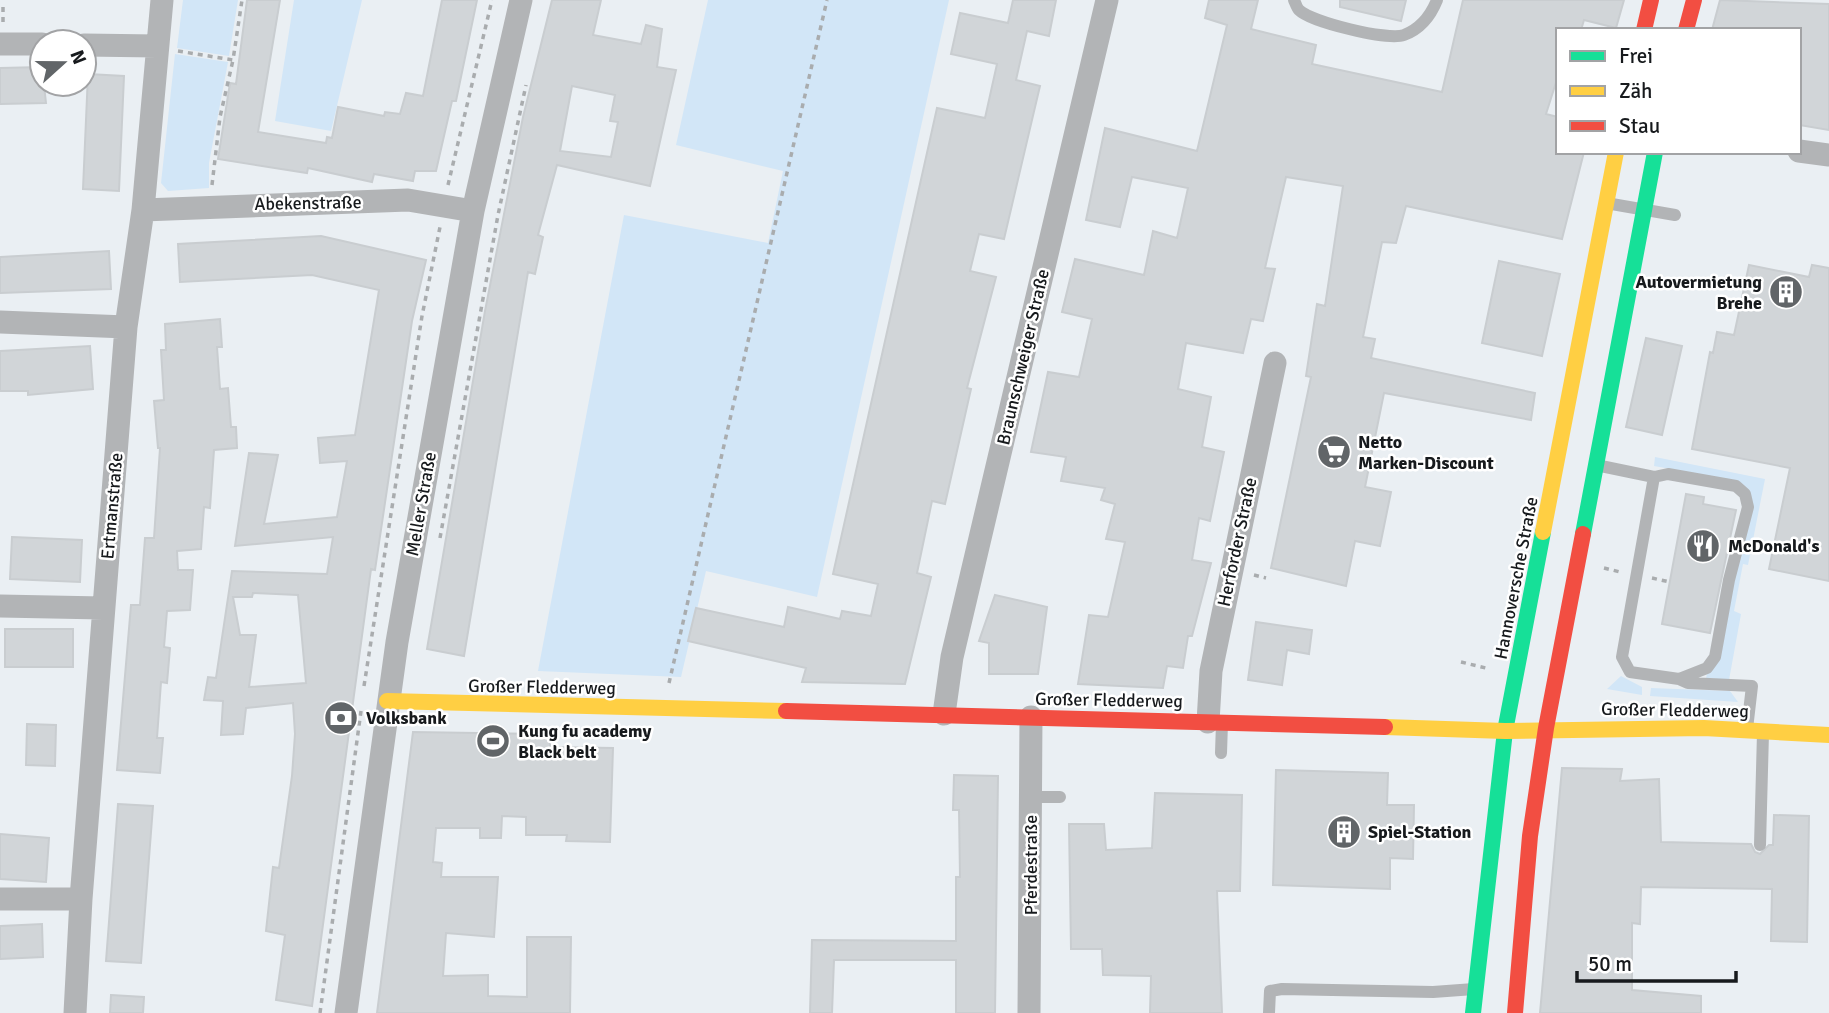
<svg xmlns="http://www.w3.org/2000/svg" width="1829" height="1013" font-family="Signika,sans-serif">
<rect width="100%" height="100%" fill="#eaeff3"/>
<path fill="#d2e6f7" d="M183,0H238L229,56L177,48Z
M294,0H362L331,131L275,121Z
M708,0H949L817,597L706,571L681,677L538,671L624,215L768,243L783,171L676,145Z
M175,54L228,62L209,163V188L168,191L161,183Z
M1655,457L1765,479L1748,565L1743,564L1734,611L1741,614L1729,680L1706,678L1753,507L1738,481L1654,466Z
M1621,676L1642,687V695L1607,689Z
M1651,688L1730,691L1738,702L1650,696Z"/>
<path fill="#d1d5d8" stroke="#c9cdd0" stroke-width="2" fill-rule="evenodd" d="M247,0H280L258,132L326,143L327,137L332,138L338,107L384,116L385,112L400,114L406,93L423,96L442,0H477L456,101H452L436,171H415L413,181L374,174L372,182L308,168L307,173L218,159L230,83L236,84Z
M552,0H601L593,35L641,44L646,25L662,29L657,67L676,70L650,186L557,165L538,235L543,237L535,274L528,272L464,656L427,649L485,311L523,117ZM572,86L615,95L610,121L618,122L611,157L560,151Z
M1013,0H1056L1049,36L1027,31L1016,80L1040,86L1004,239L979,234L970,271L996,277L967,388L971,389L945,504L932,501L917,573L931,577L905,684L802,682L806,668L688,641L696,608L784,627L788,607L840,619L842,611L871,616L878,584L833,574L937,108L985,118L997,64L951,54L960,13L1008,23Z
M1209,0H1258L1251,29L1316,45L1312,64L1442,92L1463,0H1624L1616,28L1584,20L1581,30H1558V76L1546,114L1558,117V152H1584L1562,239L1406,206L1396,243L1382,242L1363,337L1375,339L1371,358L1535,393L1531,420L1384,393L1365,487L1391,492L1380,546L1355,541L1346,586L1271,568L1311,377L1306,376L1317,304L1325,306L1343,186L1286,177L1265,268L1275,269L1263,321L1251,319L1243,353L1186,343L1178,389L1211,397L1202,447L1224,452L1210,521L1199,518L1192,560L1211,563L1192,636H1188L1183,668L1167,666L1163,688L1078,684L1089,615L1108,617L1125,542L1106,539L1115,504L1101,500L1105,488L1061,481L1066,457L1031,452L1048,372L1079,377L1092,319L1062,312L1075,259L1144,275L1153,231L1177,238L1188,188L1132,177L1120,227L1086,220L1105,128L1197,151L1227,25L1205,18Z
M1340,0H1406L1401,21L1340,7Z
M1720,0L1829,4V130L1799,125V30H1712Z
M42,67L46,103L0,104V68Z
M88,74L124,76L119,191L83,189Z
M321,236L426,260L412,321L375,570L371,569L312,1006L276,1000L285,935L266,931L273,867L279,868L292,776L295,734L293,703L246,708L243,734L221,735L223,701L204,700L208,677L216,678L232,571L327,574L333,537L235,546L249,453L278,455L264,524L337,517L347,461L320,463L318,438L355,435L379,290L312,275L180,282L178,244ZM253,593L298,595L306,683L249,687L256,635H240L233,597H252Z
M109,251L111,289L0,293V257Z
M1499,261L1560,274L1542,356L1482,343Z
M1749,265L1809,277L1812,265L1829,268V581L1769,569L1790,468L1692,449L1710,352L1713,353L1717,332L1734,335Z
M220,319L222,347H217L220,389L228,388L231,427H236L237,448L214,450L210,508L204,507L201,549L177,551L178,570H193L190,610L167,611L164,647L170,648L167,683L161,682L157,738H163L160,773L117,770L131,605H140L145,538H154L160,448H158L154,401L164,400L161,350H166L165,324Z
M1646,338L1682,346L1662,435L1626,427Z
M90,346L93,389L28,395V391H0V351Z
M1686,494L1704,497L1703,504L1736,510L1710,633L1662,624Z
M12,537L82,540L80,582L10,579Z
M995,595L1047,607L1038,674H989V643L979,641Z
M1256,622L1312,630L1309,654L1287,650L1282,685L1248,680Z
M5,629H73V667H5Z
M27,724L56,725L55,766L26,765Z
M413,732L550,734V747L613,748L610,842L566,841L567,835H526V817L502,816L501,838H480V828H436L433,862L442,863L441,877H498L494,937L446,933L443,976L488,975V996L527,997V937H571L570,1013H377Z
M1562,768L1622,769L1620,781L1659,779L1661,842L1751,844L1755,852L1760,854L1769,845H1773L1774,815L1809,816L1807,942L1771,941L1772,889L1641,887L1640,924L1632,923V990L1701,996V1013H1540Z
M1276,770L1388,773L1387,805H1414L1413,859L1390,858V889L1273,885Z
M954,775L998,776L995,1013H956V960H834L832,1013H810L812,940L956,941V877H960L959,810H953Z
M1155,793L1242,795L1240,891H1217L1222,1013H1150L1151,976L1103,975L1102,949H1071L1069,824H1104L1106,850L1152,848Z
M118,804L153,806L141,963L106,961Z
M0,834L49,838L46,882L0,879Z
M42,924L43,957L0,959V926Z
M111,995L144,997L143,1013H110Z"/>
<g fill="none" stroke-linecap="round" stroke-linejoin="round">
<path stroke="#a9acae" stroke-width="3.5" stroke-dasharray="5 5" stroke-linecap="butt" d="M3,22V3
M178,51L233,60L242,0
M212,185L220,117L233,60
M448,185L492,0
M440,538L498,215L526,85
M1604,568L1620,572
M1254,575L1266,578
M1652,578L1670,582
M1461,662L1490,669
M669,683L827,0
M364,686L422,316L440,227
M320,1013L361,711"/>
<path stroke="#b2b4b6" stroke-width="12" d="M1294,0C1295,2 1297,8 1299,10C1311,22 1388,41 1404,35C1420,29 1431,15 1437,0
M1606,203L1675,215
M1596,465L1654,477L1622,657L1630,672L1679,679L1688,683L1752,686L1747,729
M1654,477L1668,474L1736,486L1745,494L1748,507L1729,580L1715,657L1707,668L1679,679
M1221,753L1222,723
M1031,797H1060
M1760,845L1763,733
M1269,1013L1270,991L1282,989L1433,992L1474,989"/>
<path stroke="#b2b4b6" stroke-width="23" d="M0,44H42
M84,45L157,46
M1799,151L1829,155
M143,210L408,200L473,211
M0,322L126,327
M0,606L103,608
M944,714L952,657L1107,0
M1208,722L1211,671L1275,363
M0,899H81
M75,1013L81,899L126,327L143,210L162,0
M346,1013L397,642L473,211L521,0
M1029,1013L1031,717"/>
<path stroke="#16e098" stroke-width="16" d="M1583,534L1655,152
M1473,1013L1505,731L1543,532"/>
<path stroke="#ffcf43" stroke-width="16" d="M1543,532L1616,152
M387,701L786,711
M1385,727L1505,731L1704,728L1829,735"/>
<path stroke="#f24e42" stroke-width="16" d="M1644,30L1651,0
M1686,30L1694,0
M786,711L1385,727
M1515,1013L1530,836L1546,728L1583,534"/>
</g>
<defs>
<g id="building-disc" transform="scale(1.75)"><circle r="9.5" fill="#616568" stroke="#fff"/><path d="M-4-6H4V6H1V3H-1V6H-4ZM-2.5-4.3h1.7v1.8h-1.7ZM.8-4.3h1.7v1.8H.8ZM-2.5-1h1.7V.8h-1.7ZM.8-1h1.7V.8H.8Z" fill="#fff"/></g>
<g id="supermarket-disc" transform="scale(1.75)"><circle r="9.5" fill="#616568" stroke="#fff"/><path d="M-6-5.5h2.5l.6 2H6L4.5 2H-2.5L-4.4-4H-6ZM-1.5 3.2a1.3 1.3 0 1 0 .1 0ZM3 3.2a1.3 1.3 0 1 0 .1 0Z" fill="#fff"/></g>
<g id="restaurant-disc" transform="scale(1.75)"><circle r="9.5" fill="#616568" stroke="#fff"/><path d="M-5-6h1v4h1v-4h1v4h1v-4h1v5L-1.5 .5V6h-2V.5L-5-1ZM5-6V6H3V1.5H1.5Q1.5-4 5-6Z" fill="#fff"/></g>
<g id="bank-disc" transform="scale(1.75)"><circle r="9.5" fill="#616568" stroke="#fff"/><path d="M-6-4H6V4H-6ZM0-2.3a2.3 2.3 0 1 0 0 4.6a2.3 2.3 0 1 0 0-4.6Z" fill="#fff"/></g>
<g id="stadium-disc" transform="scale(1.75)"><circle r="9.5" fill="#616568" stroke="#fff"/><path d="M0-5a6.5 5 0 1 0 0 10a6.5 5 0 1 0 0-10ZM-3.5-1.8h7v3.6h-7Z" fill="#fff"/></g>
</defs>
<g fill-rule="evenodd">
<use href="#building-disc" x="1786" y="292"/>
<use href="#supermarket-disc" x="1334" y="452"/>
<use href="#restaurant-disc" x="1703" y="546"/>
<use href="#bank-disc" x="341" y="718"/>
<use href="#stadium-disc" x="493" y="741"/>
<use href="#building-disc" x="1344" y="832"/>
</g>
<g text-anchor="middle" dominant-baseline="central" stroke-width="5" stroke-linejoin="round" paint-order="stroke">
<g font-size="18" fill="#171a1d" stroke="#fff">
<text transform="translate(308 203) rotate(-1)">Abekenstraße</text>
<text transform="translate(1023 357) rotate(-77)">Braunschweiger Straße</text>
<text transform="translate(421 504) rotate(-80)">Meller Straße</text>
<text transform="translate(112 506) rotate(-85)">Ertmanstraße</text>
<text transform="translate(1237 542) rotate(-78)">Herforder Straße</text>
<text transform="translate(1516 578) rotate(-79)">Hannoversche Straße</text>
<text transform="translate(542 687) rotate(1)">Großer Fledderweg</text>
<text transform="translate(1109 700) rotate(1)">Großer Fledderweg</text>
<text transform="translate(1675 710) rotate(1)">Großer Fledderweg</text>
<text transform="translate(1031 865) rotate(-90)">Pferdestraße</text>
</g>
<g font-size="18" font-weight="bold" fill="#171a1d" stroke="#fff" text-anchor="start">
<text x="1762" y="282" text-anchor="end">Autovermietung<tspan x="1762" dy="21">Brehe</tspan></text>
<text x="1358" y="442">Netto<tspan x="1358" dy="21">Marken-Discount</tspan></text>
<text x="1728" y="546">McDonald's</text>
<text x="366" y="718">Volksbank</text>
<text x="518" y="731">Kung fu academy<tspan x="518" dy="21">Black belt</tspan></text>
<text x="1368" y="832">Spiel-Station</text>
</g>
</g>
<rect x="1556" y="28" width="245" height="126" fill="#ffffff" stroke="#a2a3a5" stroke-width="2"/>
<rect x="1570" y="51" width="35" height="10" fill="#16e098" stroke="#a2a3a5" stroke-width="2"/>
<text x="1619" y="63" font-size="21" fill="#171a1d">Frei</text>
<rect x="1570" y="86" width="35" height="10" fill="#ffcf43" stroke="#a2a3a5" stroke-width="2"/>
<text x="1619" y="98" font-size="21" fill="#171a1d">Zäh</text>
<rect x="1570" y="121" width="35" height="10" fill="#f24e42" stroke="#a2a3a5" stroke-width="2"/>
<text x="1619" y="133" font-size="21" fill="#171a1d">Stau</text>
<g transform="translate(63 63) rotate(69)"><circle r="33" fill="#ffffff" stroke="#a2a3a5" stroke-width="2"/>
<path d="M0-5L12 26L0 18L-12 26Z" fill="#616568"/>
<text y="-10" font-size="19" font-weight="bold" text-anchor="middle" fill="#171a1d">N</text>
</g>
<path d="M1577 971v10h159v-10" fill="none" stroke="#171a1d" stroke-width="3.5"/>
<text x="1588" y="971" font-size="21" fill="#171a1d" stroke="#ffffff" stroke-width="5" paint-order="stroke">50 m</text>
</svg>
